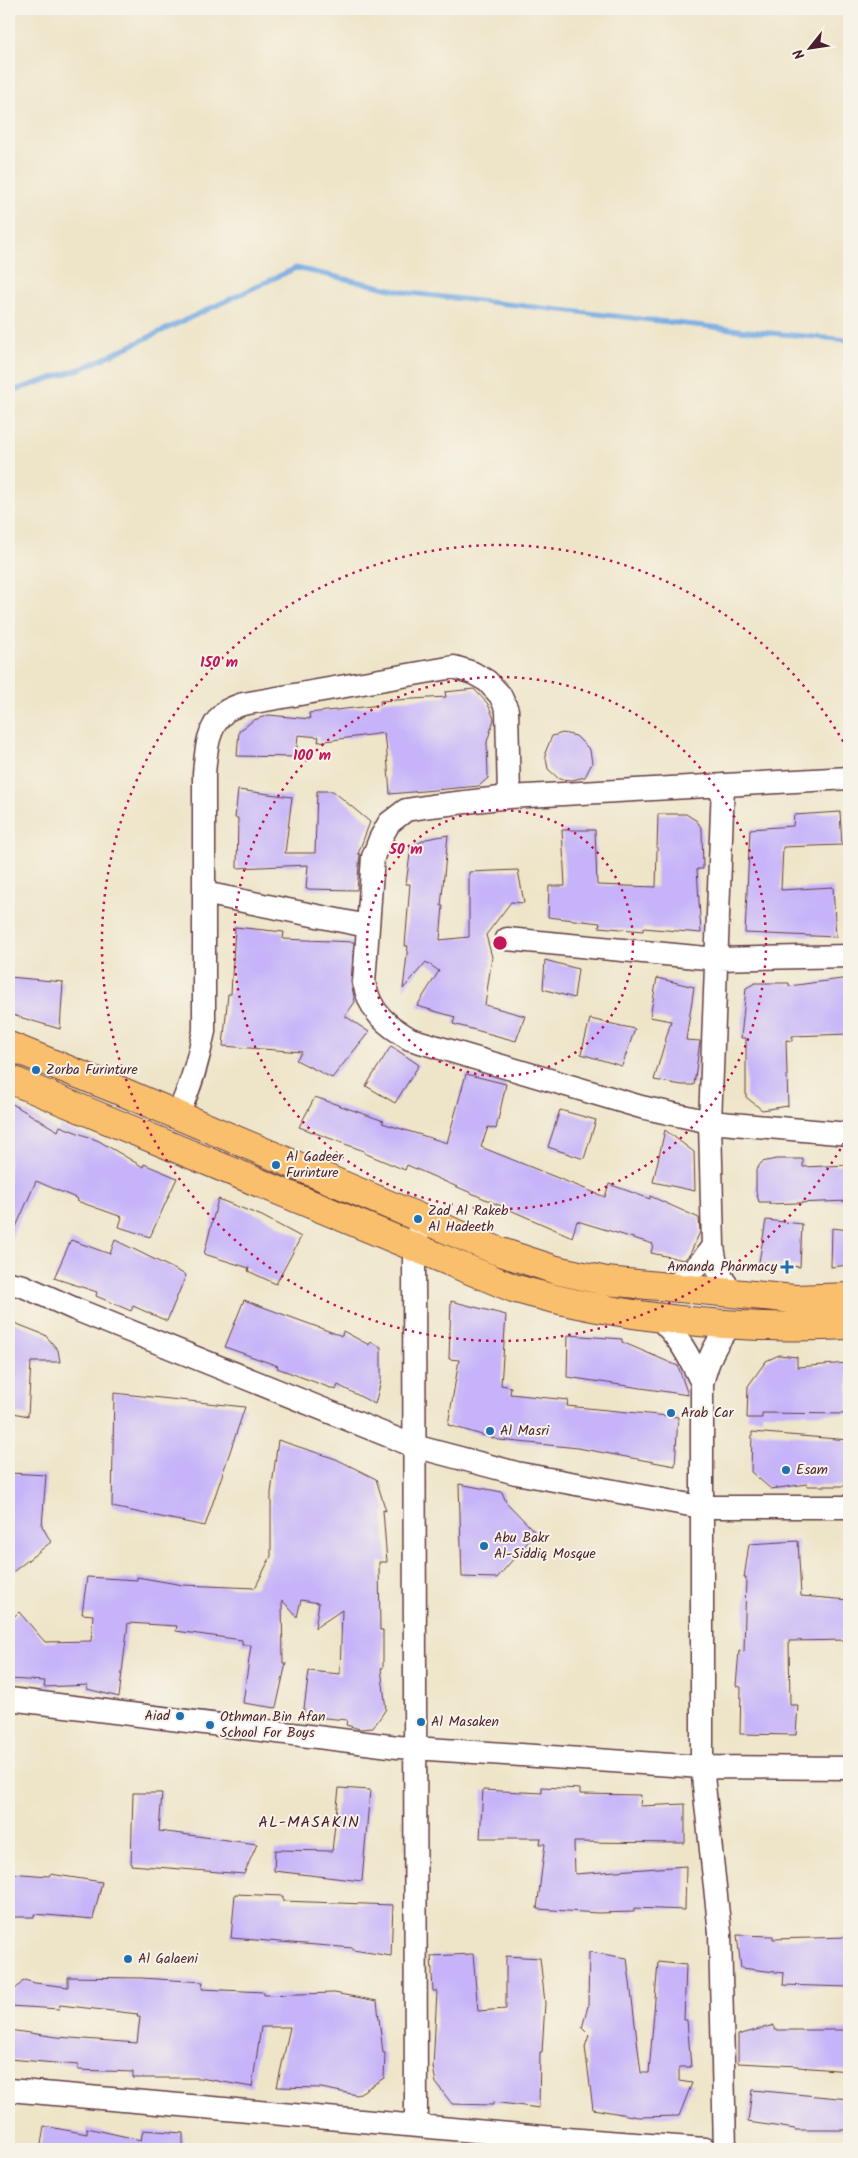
<svg xmlns="http://www.w3.org/2000/svg" width="858" height="2158" font-family="Kalam,sans-serif">
<rect width="100%" height="100%" fill="#f7f3e8"/>
<filter id="ink" filterUnits="userSpaceOnUse"><feTurbulence type="fractalNoise" baseFrequency=".02" numOctaves="2"/><feDisplacementMap in="SourceGraphic" scale="10" xChannelSelector="R" yChannelSelector="G"/><feConvolveMatrix kernelMatrix="1 2 1 2 8 2 1 2 1" color-interpolation-filters="sRGB"/></filter>
<filter id="wash" filterUnits="userSpaceOnUse"><feTurbulence type="fractalNoise" baseFrequency=".0096" numOctaves="4" result="noise"/><feDisplacementMap in="SourceGraphic" scale="20" xChannelSelector="R" yChannelSelector="G"/><feGaussianBlur stdDeviation="1.12" result="paint"/><feColorMatrix in="noise" values="0 0 0 0 0 0 0 0 0 0 0 0 0 0 0 0 0 1.4 0 .05"/><feComposite in="paint" operator="in"/></filter>
<g filter="url(#wash)">
<rect width="100%" height="100%" fill="#eee5c9"/>
<g fill="none" stroke-linecap="round" stroke-linejoin="round">
<path stroke="#76aae3" stroke-width="5" d="M9,392L83,368L296,268L409,293L748,331L849,340"/>
</g>
<g id="blocks">
<path fill="#c6b3f9" d="M474,689L488,704L494,719L487,742L488,778L479,786L390,794L386,742L385,743L384,733L318,742L319,737L298,735L296,757L237,756L239,731L254,720L269,715L310,719L309,713L381,705L380,701L446,697L445,692Z
M563,733L576,736L590,750L592,763L585,777L572,780L559,779L548,769L545,753L552,736Z
M238,790L292,797L285,853H315L317,791H333L370,822L358,854H360L357,890L306,889L308,865L237,868L238,818H235Z
M840,812L842,845L783,847L781,890L833,887L836,937L745,933L750,829L793,826L794,815Z
M658,814H686L697,821L702,829L703,869H697L701,933L643,928V931L599,927L600,923L548,917L549,886H565L562,830H595L597,885L656,887Z
M448,835L441,906H443L440,940L469,937V872L518,870L524,903L511,902L486,935L492,957L485,1005L525,1016L516,1041L453,1024L455,1017L417,1006L439,971L426,962L403,989L408,946H405L410,884H406L411,847L426,839Z
M235,927L284,932L283,939L354,942L351,982L355,1002L345,1016L369,1032L332,1078L296,1060L302,1052L223,1046L228,994H231Z
M545,960L578,969L574,998L543,989Z
M9,977L63,982L60,1029L9,1014Z
M657,978L694,987L686,1040L700,1041L694,1085H682L654,1080L671,1021L650,1017Z
M849,978V1034L792,1036V1041L786,1040L788,1106L762,1110L746,1097V1038H741L746,988L755,983H789V986Z
M590,1019L635,1029L622,1066L581,1054Z
M391,1046L419,1065L395,1103L366,1086Z
M466,1074L506,1084L496,1129L488,1127L481,1147L605,1197L609,1184L650,1199V1196L699,1218L700,1232L690,1254L684,1260L651,1253L653,1244L577,1221L572,1237L407,1165L405,1170L364,1153V1151L299,1127L315,1097L384,1121L382,1123L447,1143Z
M9,1102L58,1131L60,1126L99,1141L143,1167L144,1164L177,1178L150,1237L119,1227L122,1217L77,1201L78,1199L36,1181L9,1243Z
M560,1110L596,1120L584,1159L548,1147Z
M665,1130L694,1152L695,1191L653,1182Z
M776,1159H803V1167L849,1165V1201L769,1204L770,1202H759L756,1191V1170L762,1162Z
M218,1199L262,1216L301,1237L276,1284L248,1271L249,1268L204,1254Z
M766,1220L802,1224L800,1267L759,1262Z
M832,1228L849,1230V1265L831,1267Z
M71,1240L110,1254L115,1240L186,1275L167,1321L133,1306L131,1311L96,1296L97,1292L54,1278Z
M244,1300L342,1336L343,1331L369,1345L370,1342L381,1347V1381L375,1404L338,1385L336,1390L277,1368L278,1366L225,1347Z
M451,1301L506,1315L501,1385L511,1387L510,1394L568,1400L567,1406L678,1417L675,1466L578,1448L499,1440L448,1425L459,1360L449,1359Z
M12,1322L45,1335L58,1350L60,1362H31L28,1416L9,1412Z
M568,1335L622,1339V1342L678,1366L688,1395L567,1377Z
M779,1355L797,1357V1367L848,1363V1414L762,1413V1418H747L748,1386L766,1361Z
M114,1393L245,1407L205,1526L112,1507Z
M752,1432L849,1440V1486H807V1484L771,1489L751,1472Z
M278,1440L336,1459L376,1479L386,1511L383,1510L387,1562H379L380,1630H383V1668H381L386,1709L373,1728L360,1729L346,1725L347,1720L303,1716L309,1671L340,1674L342,1610L315,1628L319,1603L301,1600L297,1617L282,1600L283,1663H286L276,1708L243,1703L251,1645H242V1640L176,1631L177,1626L128,1623L119,1697L87,1689L88,1685L44,1687L45,1681L9,1679V1621L19,1612L45,1642L91,1641L93,1615L82,1614L87,1577L137,1580V1577L183,1585L255,1588L271,1556V1493Z
M9,1473L46,1475L42,1526L51,1542L9,1575Z
M459,1484L502,1492L506,1502L536,1533L497,1578L462,1577Z
M798,1541L801,1596L849,1600V1640L789,1641L790,1705H798L796,1735L740,1734L741,1687L736,1686L739,1651L744,1652L746,1578H744L749,1544Z
M542,1787L580,1789V1794L641,1795L640,1806L685,1804V1843L574,1842L575,1874L686,1866L685,1910L634,1908V1912L598,1913L537,1909L545,1844H540L541,1838H480L483,1790L542,1793Z
M339,1788L370,1790L362,1881L274,1871L275,1850L332,1851Z
M133,1793H162L159,1831L257,1844L244,1874L131,1865Z
M9,1873L49,1876L50,1874L102,1882L93,1919L34,1914V1917H9Z
M235,1894L283,1896V1901L393,1905L391,1956L353,1950V1948L231,1938Z
M737,1935L773,1936V1939L849,1937V1987L783,1985L784,1973L741,1968Z
M589,1952L627,1958L641,2073H649L658,1962L686,1965L684,2020H687L691,2067H679V2081L692,2083L679,2116L638,2117L593,2109L585,2047L589,2035L582,2028L588,2006Z
M473,1954L478,2011L506,2009V1956L540,1958L545,2003L542,2052H540L539,2108L493,2102V2105L452,2104L436,2083L433,2067L437,1991H433L431,1956Z
M68,1977L142,1978L203,1982L202,1989L264,1992V1995L334,1993L377,2001L383,2053H385L384,2078L357,2095L321,2088L277,2087L290,2027H261L252,2087L200,2078H133V2072L78,2070V2065L9,2059V2030L57,2037L137,2043L140,2017H137L138,2014L60,2005L59,2009L9,2006V1996L24,1980L35,1983L68,1987Z
M774,2025V2030H849V2071L798,2067V2066L738,2063V2035Z
M752,2090L849,2099V2130H795V2129L748,2122Z
M44,2126L87,2134V2128L141,2140L143,2130L183,2133V2149H40Z"/>
</g>
</g>
<g filter="url(#ink)">
<use href="#blocks" fill-opacity="0" stroke="#633d43" stroke-width="1"/>
<g fill="none" stroke-linecap="round" stroke-linejoin="round">
<g stroke="#633d43" stroke-width="25">
<path id="minor" d="M849,778L509,797L431,806L406,810L389,823L380,839L373,857L364,983C371,1013 385,1024 410,1039L641,1107L710,1122L849,1134
M723,785L710,1122L713,1246C716,1269 719,1276 733,1293
M204,893L367,926
M507,939L717,959L849,956
M177,1115C191,1088 198,1061 204,1031V774C206,752 207,727 225,712C230,708 237,706 243,704L454,667L473,673L487,681L500,695L507,710L509,797
M9,1283L23,1286L75,1309L414,1446L516,1473L701,1507H849
M671,1287C689,1276 701,1264 713,1246
M656,1316C679,1336 689,1356 702,1383
M9,1699L398,1747L702,1767L849,1768
M9,2090L566,2139L705,2149
M416,2125L414,1247L422,1219
M725,2149L720,1933L702,1767V1383C709,1358 714,1343 733,1324"/>
</g>
<g stroke="#633d43" stroke-width="30">
<path id="major" d="M9,1046L123,1092L498,1251L556,1270L606,1281L795,1299L849,1297
M9,1079L513,1288C618,1318 739,1331 849,1325"/>
</g>
<use href="#minor" stroke="#fff" stroke-width="22"/>
<use href="#major" stroke="#f9bf6d" stroke-width="28"/>
</g>
</g>
<g fill="none" stroke="#c2185b" stroke-width="2.5" stroke-dasharray="2.5 5">
<circle cx="500" cy="943" r="133"/>
<circle cx="500" cy="943" r="266"/>
<path d="M848 1136A398 398 0 1 1 848 750"/>
</g>
<g fill="#1f6fb2" stroke="#f7f3e8" stroke-width="2">
<circle cx="36" cy="1070" r="5"/>
<circle cx="276" cy="1165" r="5"/>
<circle cx="418" cy="1219" r="5"/>
<path d="M784.5 1259.5h5v5h5v5h-5v5h-5v-5h-5v-5h5z"/>
<circle cx="671" cy="1413" r="5"/>
<circle cx="490" cy="1431" r="5"/>
<circle cx="786" cy="1470" r="5"/>
<circle cx="484" cy="1546" r="5"/>
<circle cx="180" cy="1716" r="5"/>
<circle cx="421" cy="1722" r="5"/>
<circle cx="210" cy="1725" r="5"/>
<circle cx="128" cy="1959" r="5"/>
</g>
<g text-anchor="middle" dominant-baseline="central" stroke-width="4" stroke-linejoin="round" paint-order="stroke">
<g font-size="14" fill="#4a1f2b" stroke="#f7f3e8" text-anchor="start">
<text x="46" y="1070">Zorba Furinture</text>
<text x="286" y="1157">Al Gadeer<tspan x="286" dy="16">Furinture</tspan></text>
<text x="428" y="1211">Zad Al Rakeb<tspan x="428" dy="16">Al Hadeeth</tspan></text>
<text x="777" y="1267" text-anchor="end">Amanda Pharmacy</text>
<text x="681" y="1413">Arab Car</text>
<text x="500" y="1431">Al Masri</text>
<text x="796" y="1470">Esam</text>
<text x="494" y="1538">Abu Bakr<tspan x="494" dy="16">Al-Siddiq Mosque</tspan></text>
<text x="170" y="1716" text-anchor="end">Aiad</text>
<text x="220" y="1717">Othman Bin Afan<tspan x="220" dy="16">School For Boys</tspan></text>
<text x="431" y="1722">Al Masaken</text>
<text x="138" y="1959">Al Galaeni</text>
</g>
<g font-size="16" letter-spacing="1" fill="#4a1f2b" stroke="#f7f3e8">
<text x="309" y="1822">AL-MASAKIN</text>
</g>
</g>
<circle cx="500" cy="943" r="8" fill="#c2185b" stroke="#f7f3e8" stroke-width="2.5"/>
<g font-size="15" text-anchor="middle" font-weight="bold" fill="#c2185b" stroke="#f7f3e8" stroke-width="4" stroke-linejoin="round" paint-order="stroke">
<text x="219" y="667">150 m</text>
<text x="312" y="760">100 m</text>
<text x="406" y="854">50 m</text>
</g>
<rect width="858" height="2158" fill="none" stroke="#f7f3e8" stroke-width="30"/>
<g transform="translate(810 48) rotate(240)" stroke="#f7f3e8" stroke-width="4" paint-order="stroke">
<path d="M0-4L9 19L0 12L-9 19Z" fill="#4a1f2b"/>
<text y="-8" font-size="14" font-weight="bold" text-anchor="middle" fill="#4a1f2b">N</text>
</g>
</svg>
